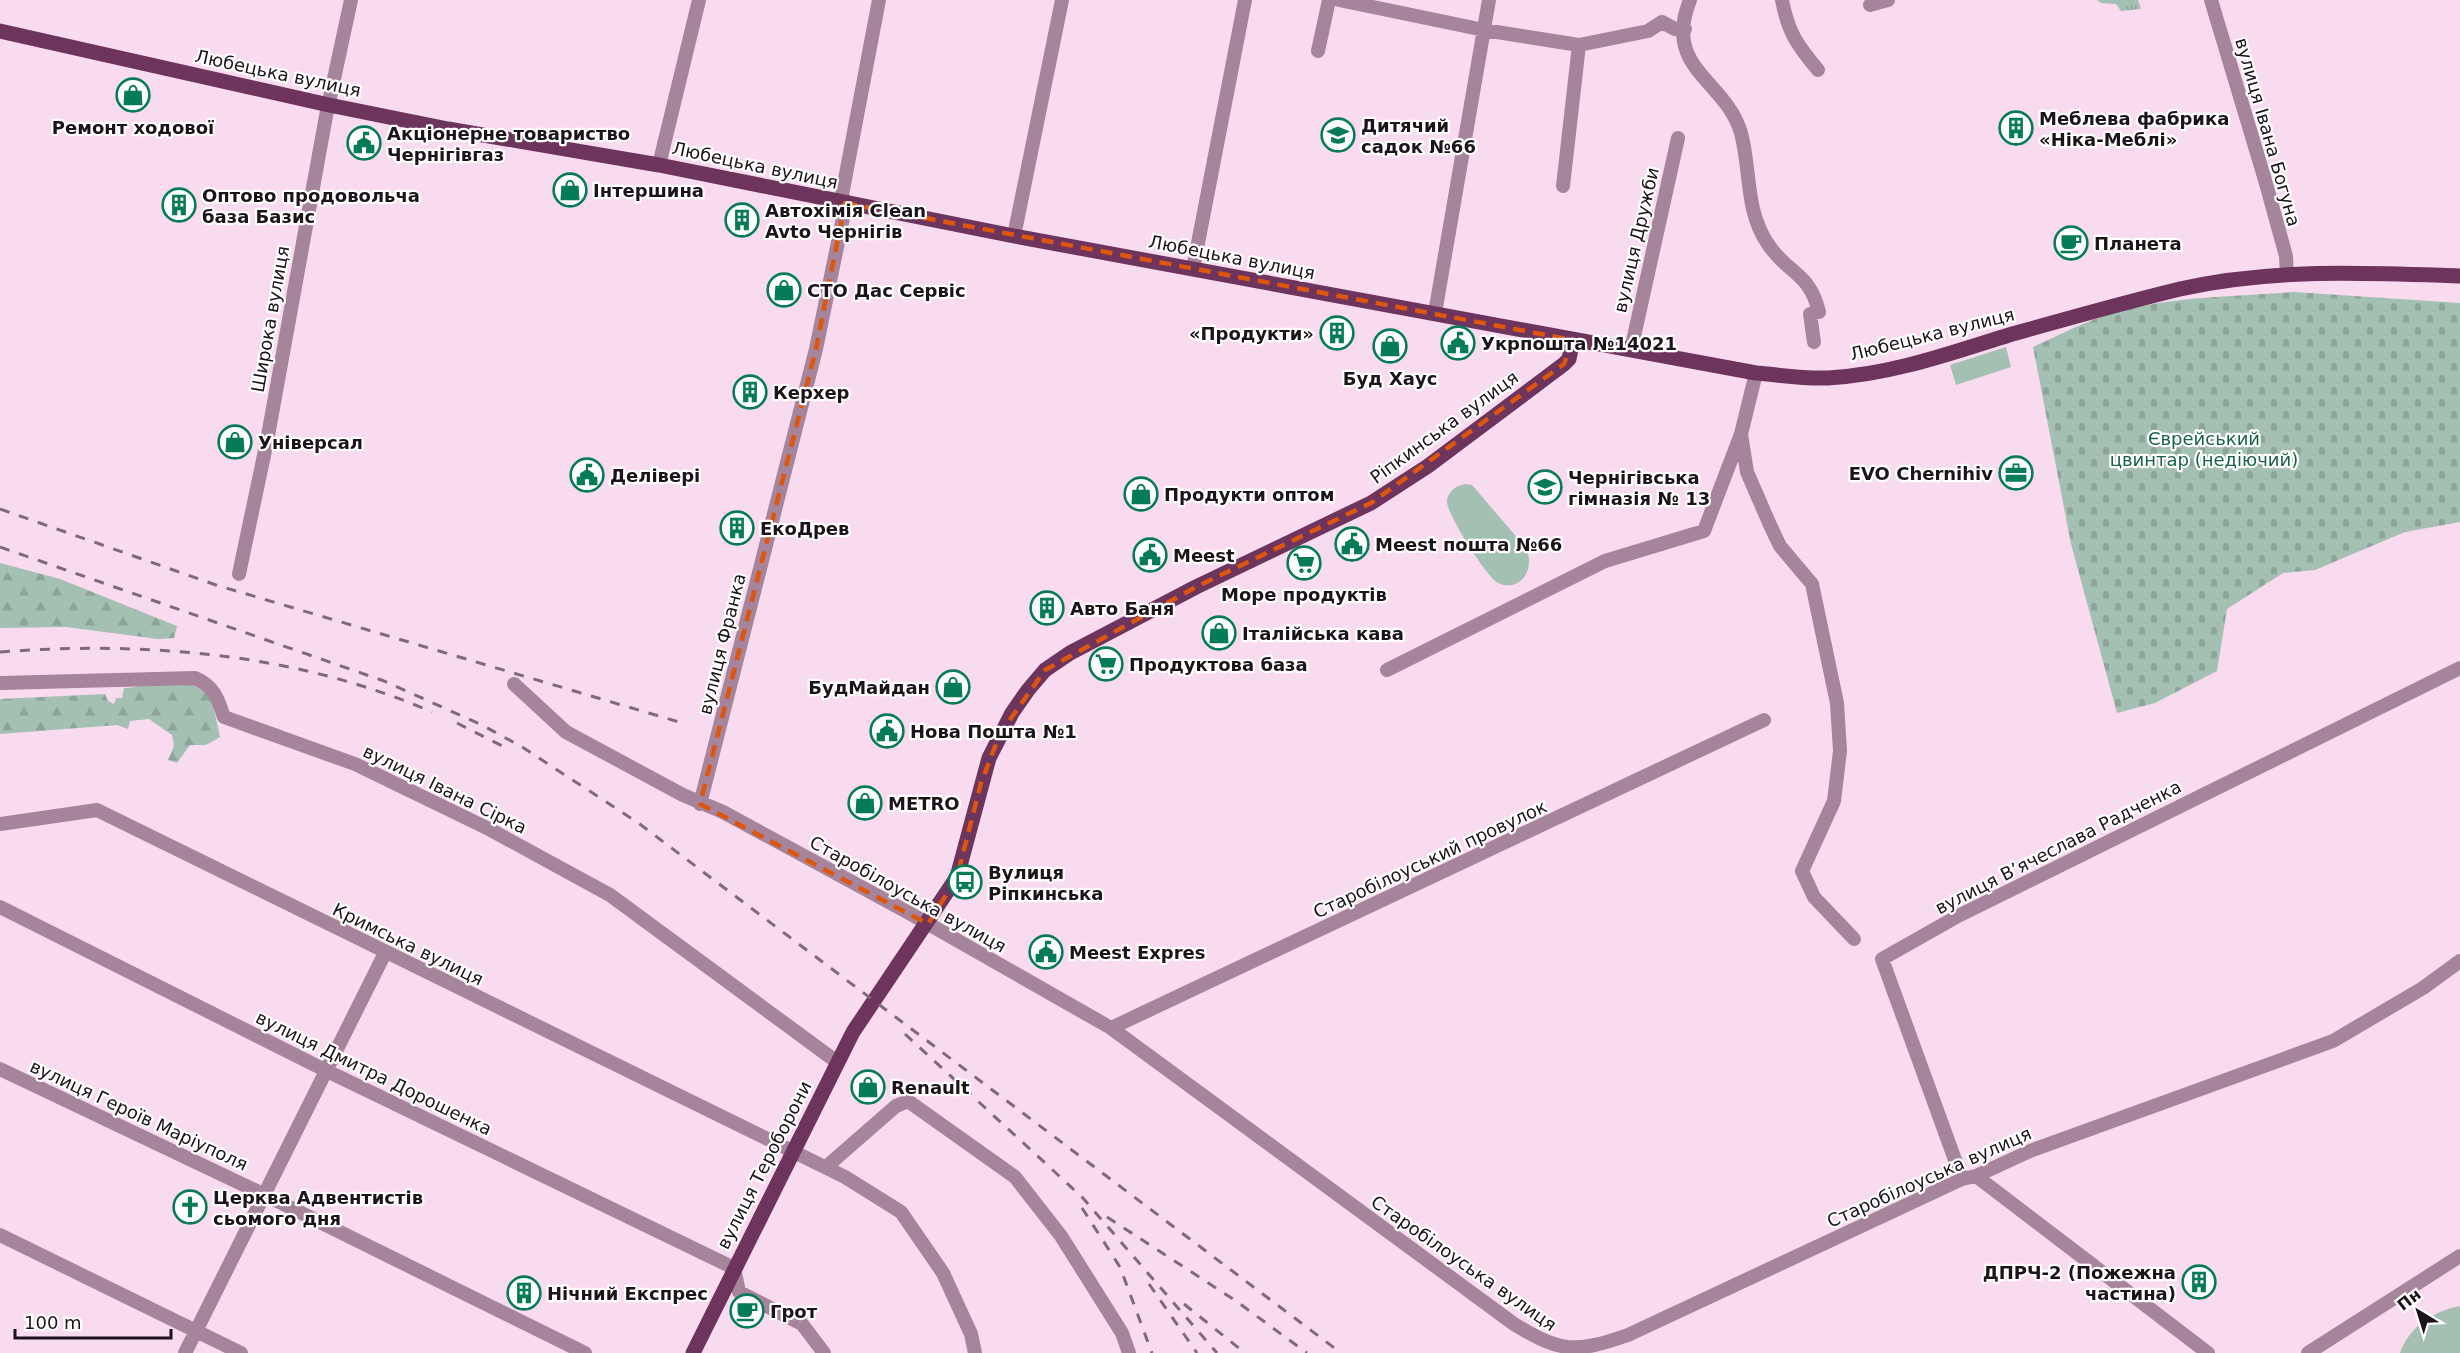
<svg xmlns="http://www.w3.org/2000/svg" width="2460" height="1353" font-family="'DejaVu Sans',sans-serif">
<defs>
<pattern id="forest-firs" width="22" height="20" patternUnits="userSpaceOnUse" patternTransform="scale(1.5)"><rect width="22" height="20" fill="#a4c0b2"/><path d="M5 1l3.5 6h-7zM16 11l3.5 6h-7z" fill="#8da498"/></pattern>
<pattern id="cemetery-stones" width="16" height="16" patternUnits="userSpaceOnUse" patternTransform="scale(1.5)"><rect width="16" height="16" fill="#a4c0b2"/><path d="M2 7V4a2 2 0 0 1 4 0v3zM10 15v-3a2 2 0 0 1 4 0v3z" fill="#8da498"/></pattern>
<pattern id="park-tufts" width="24" height="20" patternUnits="userSpaceOnUse" patternTransform="scale(1.5)"><rect width="24" height="20" fill="#a4c0b2"/><path d="M3 7l-1-3M5 7V3M7 7l1-3M15 17l-1-3M17 17v-4M19 17l1-3" fill="none" stroke="#8da498"/></pattern>
</defs>
<rect width="100%" height="100%" fill="#f9dbef"/>
<path fill="#a4c0b2" d="M2006,347L2011,367L1956,385L1950,365Z
M1465,484L1472,485L1526,548C1536,569 1520,593 1498,583C1487,578 1446,513 1447,501C1448,491 1456,486 1465,484Z
M2460,1306V1353H2400C2410,1326 2433,1311 2460,1306Z"/>
<path fill="url(#forest-firs)" d="M0,563L60,579L177,626L174,638L158,639L66,627L0,628Z
M143,682L200,685L211,696L220,737L206,745H190L177,763L168,760L174,746L172,735L149,719L130,721L128,729L117,725L0,734V699L105,694L108,701L114,704L116,698H122L124,688L136,687Z"/>
<path fill="url(#cemetery-stones)" d="M2294,292L2460,303V522L2405,532L2315,570L2283,573L2227,609L2217,671L2155,703L2117,713L2071,544L2033,347C2053,338 2074,327 2095,319C2157,296 2229,297 2294,292Z"/>
<path fill="url(#park-tufts)" d="M2097,0H2138L2141,9L2121,11L2116,4L2101,3Z"/>
<g fill="none" stroke-linecap="round" stroke-linejoin="round">
<path stroke="#a6849b" stroke-width="14" d="M1339,0L1484,30L1579,45L1648,31L1662,22L1675,29H1685
M1690,0C1662,69 1726,80 1741,133C1751,170 1745,211 1768,244C1787,274 1809,271 1819,312L1810,314L1814,342
M1782,0C1788,32 1797,45 1818,70
M2211,0L2265,180L2286,256L2287,275
M1870,5L1888,0
M1318,51L1329,0
M659,165L699,0
M1563,186L1579,45
M1014,236L1062,0
M1193,269L1245,0
M1435,313L1489,0
M1631,350L1678,138
M1741,434L1747,472L1770,525L1780,546L1812,584L1837,703L1840,751L1834,801L1802,871L1814,897L1854,939
M239,574L267,441L326,116L351,0
M1387,670L1605,561L1704,531L1741,434L1756,373
M0,683L195,678C214,686 218,699 224,717L355,764L489,829L610,895L837,1062
M514,684L566,732L683,795L723,812L911,914L1111,1028L1514,1324C1561,1353 1576,1353 1628,1335L1962,1179L1976,1176L2030,1151L2333,1041L2423,988L2460,961
M700,804L816,349L844,213L845,203L842,195L879,0
M0,824L97,810L845,1177L901,1212L943,1273L971,1334L975,1353
M0,907L327,1071L734,1268L739,1292L802,1324L824,1353
M1111,1028L1764,720
M0,1069L265,1195L585,1353
M826,1167L896,1106L908,1101L1015,1177L1061,1236L1122,1333L1129,1353
M1976,1176L2208,1353
M1962,1179L1882,959L1958,916L2460,668
M0,1235L241,1353
M185,1353L385,953
M2308,1353L2460,1256"/>
<path stroke="#6d345e" stroke-width="15" d="M0,31L329,105L448,129L659,165L1014,236L1756,373C1780,375 1804,379 1828,378C1890,375 1951,353 2009,335C2066,319 2122,303 2180,289C2272,268 2367,273 2460,276
M693,1353L853,1032L957,877L989,758L1012,713L1028,690L1045,670L1070,653L1196,587L1371,503L1428,466L1564,364L1569,359L1573,340"/>
<path stroke="#7e6b78" stroke-width="3" stroke-dasharray="10 10" stroke-linecap="butt" d="M0,509L216,585L679,722
M0,547L384,681L482,725L522,747L637,822L1341,1353
M0,652C146,641 297,653 432,712
M457,723L508,749
M905,1034L1082,1197L1217,1353
M1082,1208L1120,1267L1152,1353
M1107,1217L1236,1301L1307,1353
M1149,1284L1197,1353
M1184,1304L1245,1353"/>
</g>
<path fill="none" stroke="#de560d" stroke-width="4.5" stroke-dasharray="12 8" stroke-linejoin="round" d="M845,203L1573,340L1564,364L1371,503L1196,587L1045,670L1000,734L981,783L957,877L928,924L700,804L816,349Z"/>
<defs>
<g id="shop-ring" transform="scale(1.725)"><circle r="9.5" fill="#fff" stroke="#067b57" stroke-width="1.5"/><path d="M-5-2.5h2.3a2.7 3.5 0 0 1 5.4 0H5L5.5 6h-11ZM-1.5-2.5h3a1.5 2.3 0 0 0-3 0Z" fill="#067b57"/></g>
<g id="building-ring" transform="scale(1.725)"><circle r="9.5" fill="#fff" stroke="#067b57" stroke-width="1.5"/><path d="M-4-6H4V6H1V3H-1V6H-4ZM-2.5-4.3h1.7v1.8h-1.7ZM.8-4.3h1.7v1.8H.8ZM-2.5-1h1.7V.8h-1.7ZM.8-1h1.7V.8H.8Z" fill="#067b57"/></g>
<g id="school-ring" transform="scale(1.725)"><circle r="9.5" fill="#fff" stroke="#067b57" stroke-width="1.5"/><path d="M0-5L7-2L0 1L-7-2ZM-4 1L0 2.5L4 1V4Q0 6-4 4Z" fill="#067b57"/></g>
<g id="civic-ring" transform="scale(1.725)"><circle r="9.5" fill="#fff" stroke="#067b57" stroke-width="1.5"/><path d="M-.6-6.5H3V-4.5H.6V-3L4-1V1h2V6H-6V1h2V-1L-.6-3ZM-1.2 2.5V6h2.4V2.5Z" fill="#067b57"/></g>
<g id="cafe-ring" transform="scale(1.725)"><circle r="9.5" fill="#fff" stroke="#067b57" stroke-width="1.5"/><path d="M-5.5-4.5H6V0H3Q3 3.5 0 3.5H-2.5Q-5.5 3.5-5.5 0ZM3-3.2v2h1.7v-2ZM-6 4.5H4V6H-6Z" fill="#067b57"/></g>
<g id="office-ring" transform="scale(1.725)"><circle r="9.5" fill="#fff" stroke="#067b57" stroke-width="1.5"/><path d="M-6-3h4V-5.5h4V-3h4V5H-6ZM-1-4.5V-3h2v-1.5ZM-6 0V1H6V0Z" fill="#067b57"/></g>
<g id="supermarket-ring" transform="scale(1.725)"><circle r="9.5" fill="#fff" stroke="#067b57" stroke-width="1.5"/><path d="M-6-5.5h2.5l.6 2H6L4.5 2H-2.5L-4.4-4H-6ZM-1.5 3.2a1.3 1.3 0 1 0 .1 0ZM3 3.2a1.3 1.3 0 1 0 .1 0Z" fill="#067b57"/></g>
<g id="bus-ring" transform="scale(1.725)"><circle r="9.5" fill="#fff" stroke="#067b57" stroke-width="1.5"/><path d="M-5-6H5V4H4V6H2V4H-2V6H-4V4H-5ZM-3.5-4V0h7V-4ZM-3.5 1.2v1.5H-2V1.2ZM2 1.2v1.5H3.5V1.2Z" fill="#067b57"/></g>
<g id="church-ring" transform="scale(1.725)"><circle r="9.5" fill="#fff" stroke="#067b57" stroke-width="1.5"/><path d="M-1.2-6h2.4v3.5h3.3v2.4h-3.3V6h-2.4V-.1h-3.3v-2.4h3.3Z" fill="#067b57"/></g>
</defs>
<g fill-rule="evenodd">
<use href="#shop-ring" x="133" y="95"/>
<use href="#building-ring" x="2016" y="128"/>
<use href="#school-ring" x="1338" y="135"/>
<use href="#civic-ring" x="364" y="143"/>
<use href="#shop-ring" x="570" y="190"/>
<use href="#building-ring" x="179" y="205"/>
<use href="#building-ring" x="742" y="220"/>
<use href="#cafe-ring" x="2071" y="243"/>
<use href="#shop-ring" x="784" y="290"/>
<use href="#building-ring" x="1337" y="333"/>
<use href="#civic-ring" x="1458" y="343"/>
<use href="#shop-ring" x="1390" y="346"/>
<use href="#building-ring" x="750" y="392"/>
<use href="#shop-ring" x="235" y="442"/>
<use href="#office-ring" x="2016" y="473"/>
<use href="#civic-ring" x="587" y="475"/>
<use href="#school-ring" x="1545" y="487"/>
<use href="#shop-ring" x="1141" y="494"/>
<use href="#building-ring" x="737" y="528"/>
<use href="#civic-ring" x="1352" y="544"/>
<use href="#civic-ring" x="1150" y="555"/>
<use href="#supermarket-ring" x="1304" y="563"/>
<use href="#building-ring" x="1047" y="608"/>
<use href="#shop-ring" x="1219" y="633"/>
<use href="#supermarket-ring" x="1106" y="664"/>
<use href="#shop-ring" x="953" y="687"/>
<use href="#civic-ring" x="887" y="731"/>
<use href="#shop-ring" x="865" y="803"/>
<use href="#bus-ring" x="965" y="882"/>
<use href="#civic-ring" x="1046" y="952"/>
<use href="#shop-ring" x="868" y="1087"/>
<use href="#church-ring" x="190" y="1207"/>
<use href="#building-ring" x="2199" y="1282"/>
<use href="#building-ring" x="524" y="1293"/>
<use href="#cafe-ring" x="747" y="1311"/>
</g>
<g text-anchor="middle" dominant-baseline="central" stroke-width="4.5" stroke-linejoin="round" paint-order="stroke">
<g font-size="18" fill="#1d131a" stroke="#fff">
<text transform="translate(278 73) rotate(12)">Любецька вулиця</text>
<text transform="translate(2268 132) rotate(74)">вулиця Івана Богуна</text>
<text transform="translate(755 165) rotate(12)">Любецька вулиця</text>
<text transform="translate(1636 240) rotate(-77)">вулиця Дружби</text>
<text transform="translate(1232 257) rotate(11)">Любецька вулиця</text>
<text transform="translate(270 319) rotate(-80)">Широка вулиця</text>
<text transform="translate(1932 334) rotate(-14)">Любецька вулиця</text>
<text transform="translate(1444 427) rotate(-36)">Ріпкинська вулиця</text>
<text transform="translate(722 644) rotate(-76)">вулиця Франка</text>
<text transform="translate(445 789) rotate(26)">вулиця Івана Сірка</text>
<text transform="translate(2058 847) rotate(-27)">вулиця Вʼячеслава Радченка</text>
<text transform="translate(1430 859) rotate(-25)">Старобілоуський провулок</text>
<text transform="translate(908 894) rotate(29)">Старобілоуська вулиця</text>
<text transform="translate(408 944) rotate(26)">Кримська вулиця</text>
<text transform="translate(374 1073) rotate(26)">вулиця Дмитра Дорошенка</text>
<text transform="translate(139 1115) rotate(25)">вулиця Героїв Маріуполя</text>
<text transform="translate(764 1165) rotate(-63)">вулиця Тероборони</text>
<text transform="translate(1929 1177) rotate(-24)">Старобілоуська вулиця</text>
<text transform="translate(1464 1263) rotate(35)">Старобілоуська вулиця</text>
</g>
<g font-size="18" font-weight="bold" fill="#1d131a" stroke="#fff" text-anchor="start">
<text x="2039" y="118">Меблева фабрика<tspan x="2039" dy="21">«Ніка-Меблі»</tspan></text>
<text x="1361" y="125">Дитячий<tspan x="1361" dy="21">садок №66</tspan></text>
<text x="133" y="127" text-anchor="middle">Ремонт ходової</text>
<text x="387" y="133">Акціонерне товариство<tspan x="387" dy="21">Чернігівгаз</tspan></text>
<text x="593" y="190">Інтершина</text>
<text x="202" y="195">Оптово продовольча<tspan x="202" dy="21">база Базис</tspan></text>
<text x="765" y="210">Автохімія Clean<tspan x="765" dy="21">Avto Чернігів</tspan></text>
<text x="2094" y="243">Планета</text>
<text x="807" y="290">СТО Дас Сервіс</text>
<text x="1314" y="333" text-anchor="end">«Продукти»</text>
<text x="1481" y="343">Укрпошта №14021</text>
<text x="1390" y="378" text-anchor="middle">Буд Хаус</text>
<text x="773" y="392">Керхер</text>
<text x="258" y="442">Універсал</text>
<text x="1993" y="473" text-anchor="end">EVO Chernihiv</text>
<text x="610" y="475">Делівері</text>
<text x="1568" y="477">Чернігівська<tspan x="1568" dy="21">гімназія № 13</tspan></text>
<text x="1164" y="494">Продукти оптом</text>
<text x="760" y="528">ЕкоДрев</text>
<text x="1375" y="544">Meest пошта №66</text>
<text x="1173" y="555">Meest</text>
<text x="1304" y="594" text-anchor="middle">Море продуктів</text>
<text x="1070" y="608">Авто Баня</text>
<text x="1242" y="633">Італійська кава</text>
<text x="1129" y="664">Продуктова база</text>
<text x="930" y="687" text-anchor="end">БудМайдан</text>
<text x="910" y="731">Нова Пошта №1</text>
<text x="888" y="803">METRO</text>
<text x="988" y="872">Вулиця<tspan x="988" dy="21">Ріпкинська</tspan></text>
<text x="1069" y="952">Meest Expres</text>
<text x="891" y="1087">Renault</text>
<text x="213" y="1197">Церква Адвентистів<tspan x="213" dy="21">сьомого дня</tspan></text>
<text x="2176" y="1272" text-anchor="end">ДПРЧ-2 (Пожежна<tspan x="2176" dy="21">частина)</tspan></text>
<text x="547" y="1293">Нічний Експрес</text>
<text x="770" y="1311">Грот</text>
</g>
<g font-size="18" fill="#186348" stroke="#fff">
<text x="2204" y="438">Єврейський<tspan x="2204" dy="21">цвинтар (недіючий)</tspan></text>
</g>
</g>
<g transform="translate(2418 1311) rotate(322)" stroke="#ffffff" stroke-width="4.5" paint-order="stroke">
<path d="M0-4.5L10 22L0 15L-10 22Z" fill="#1d131a"/>
<text y="-9" font-size="16" font-weight="bold" text-anchor="middle" fill="#1d131a">Пн</text>
</g>
<path d="M15 1329v9h156v-9" fill="none" stroke="#1d131a" stroke-width="3"/>
<text x="24" y="1329" font-size="18" fill="#1d131a" stroke="#ffffff" stroke-width="4.5" paint-order="stroke">100 m</text>
</svg>
